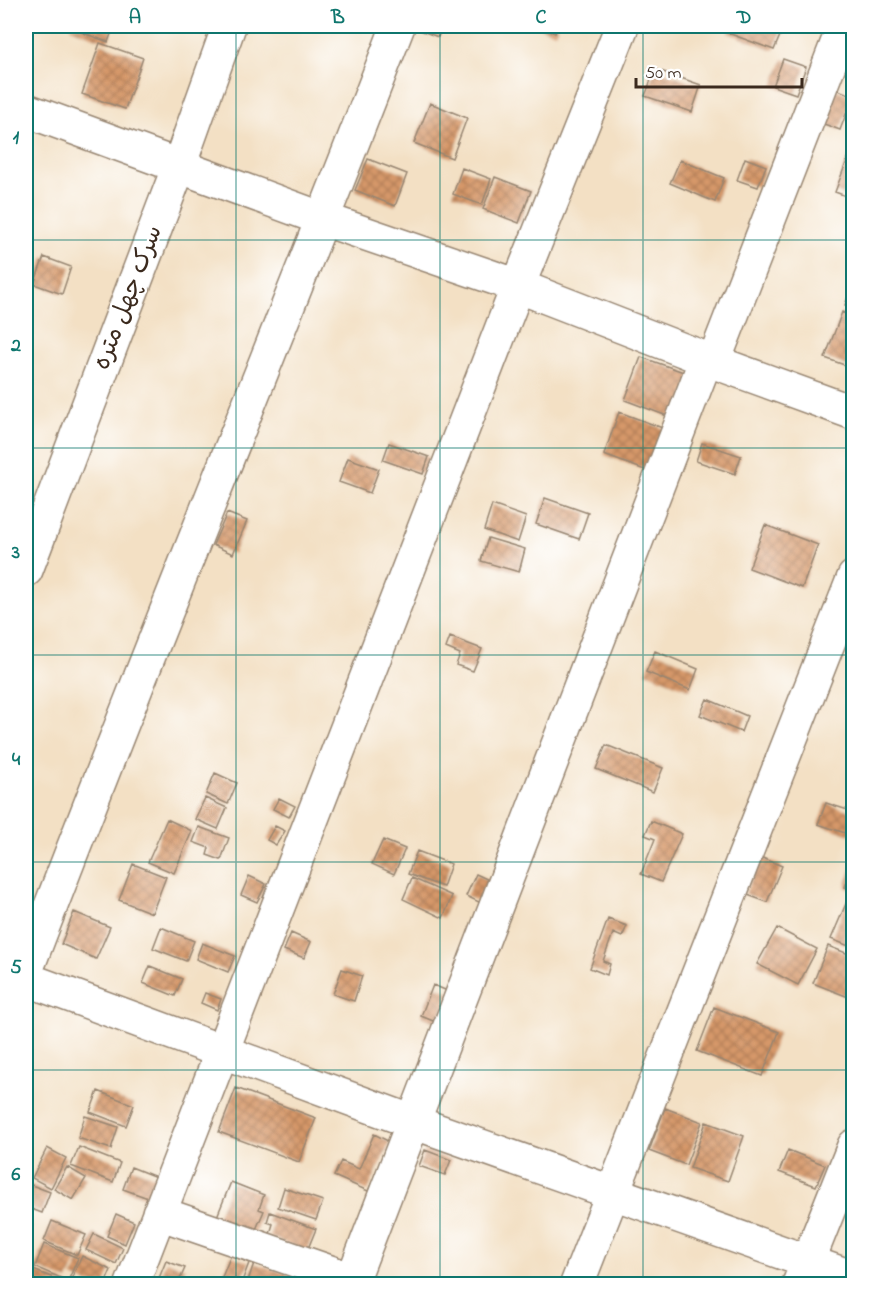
<svg xmlns="http://www.w3.org/2000/svg" width="879" height="1310" font-family="'Indie Flower','Playpen Sans Arabic',sans-serif">
<defs>
<pattern id="building-cross-hatch" width="8" height="8" patternUnits="userSpaceOnUse" patternTransform="scale(1.5)"><rect width="8" height="8" fill="#d69869"/><path d="M0 0l8 8M0 8l8-8" fill="none" stroke="#af7c56"/></pattern>
</defs>
<rect width="100%" height="100%" fill="#fff"/>
<filter id="ink" filterUnits="userSpaceOnUse"><feTurbulence type="fractalNoise" baseFrequency=".0167" numOctaves="2"/><feDisplacementMap in="SourceGraphic" scale="12" xChannelSelector="R" yChannelSelector="G"/><feConvolveMatrix kernelMatrix="1 2 1 2 8 2 1 2 1" color-interpolation-filters="sRGB"/></filter>
<filter id="wash" filterUnits="userSpaceOnUse"><feTurbulence type="fractalNoise" baseFrequency=".008" numOctaves="4" result="noise"/><feDisplacementMap in="SourceGraphic" scale="24" xChannelSelector="R" yChannelSelector="G"/><feGaussianBlur stdDeviation="1.35" result="paint"/><feColorMatrix in="noise" values="0 0 0 0 0 0 0 0 0 0 0 0 0 0 0 0 0 1.4 0 .05"/><feComposite in="paint" operator="in"/></filter>
<g filter="url(#wash)">
<rect width="100%" height="100%" fill="#f3e0c4"/>
<g id="blocks">
<path fill="url(#building-cross-hatch)" d="M71,26H114L108,42L70,28Z
M418,26H443L438,37L417,29Z
M536,26H558L555,33Z
M731,26H784L774,50L728,33Z
M100,43L143,58L125,109L82,94Z
M783,59L806,67L796,94L773,86Z
M655,69L701,85L692,112L645,96Z
M836,89L853,96L840,130L824,124Z
M430,103L467,118L452,158L414,143Z
M849,155L854,156V199L835,192Z
M745,158L766,166L758,187L737,180Z
M368,159L407,174L395,206L355,190Z
M680,160L724,178L715,202L670,183Z
M462,168L491,179L482,205L453,194Z
M495,177L531,191L519,223L483,209Z
M44,257L71,267L62,294L34,284Z
M853,283H854V308L845,305Z
M842,312L854,317V358L850,367L825,358Z
M641,357L692,375L675,419L625,400Z
M619,412L668,430L653,473L604,455Z
M389,443L429,457L423,474L383,460Z
M702,443L741,456L735,474L696,461Z
M348,458L379,469L370,493L339,482Z
M545,498L588,513L579,539L536,524Z
M492,505L526,517L518,542L484,530Z
M227,513L247,521L233,554L213,545Z
M765,525L818,545L802,588L749,568Z
M488,538L525,549L519,572L481,561Z
M450,637L482,649L473,671L456,665L460,654L446,648Z
M655,651L698,669L690,690L646,672Z
M707,699L747,716L741,732L700,715Z
M606,745L663,768L653,792L596,769Z
M215,773L237,783L228,804L206,794Z
M205,798L227,808L218,829L195,819Z
M279,798L295,806L289,817L273,809Z
M826,803L854,812V836L818,824Z
M167,819L192,831L174,873L148,862Z
M651,821L682,834L661,882L641,874L655,839L645,835Z
M275,826L285,831L276,845L267,840Z
M199,827L229,838L221,860L207,855L209,848L193,842Z
M383,840L405,849L394,874L372,864Z
M417,851L451,864L443,887L408,874Z
M760,857L782,866L767,902L745,894Z
M133,864L166,877L152,913L119,900Z
M853,864H854V891L845,887Z
M476,874L491,881L481,903L466,896Z
M249,876L266,884L257,902L241,895Z
M412,878L452,896L443,918L403,899Z
M851,892L854,893V948L831,939Z
M74,912L110,927L96,959L61,944Z
M608,919L627,926L622,937L613,933L603,961L610,964L607,975L590,968Z
M161,927L194,941L186,961L153,948Z
M777,928L817,949L798,985L757,964Z
M291,933L311,942L304,958L284,950Z
M202,943L235,956L228,972L196,959Z
M828,946L854,956V991L851,998L813,983Z
M150,966L182,979L175,996L143,983Z
M342,969L362,976L354,1001L333,994Z
M433,985L450,992L438,1023L421,1016Z
M205,993L221,999L217,1010L201,1003Z
M714,1007L779,1032L762,1076L697,1051Z
M236,1088L316,1118L299,1162L219,1132Z
M98,1091L134,1105L126,1126L90,1112Z
M665,1108L702,1122L686,1165L649,1151Z
M85,1116L118,1127L111,1149L78,1138Z
M706,1122L744,1136L728,1181L690,1168Z
M374,1134L390,1142L368,1191L334,1176L341,1161L359,1169Z
M79,1147L120,1163L113,1182L71,1166Z
M47,1148L66,1158L51,1188L32,1178Z
M425,1150L451,1160L445,1175L419,1166Z
M788,1150L825,1165L816,1186L779,1172Z
M67,1167L86,1178L73,1200L54,1189Z
M131,1167L156,1177L148,1198L123,1189Z
M231,1182L264,1195L259,1209L264,1211L254,1234L216,1219Z
M26,1183L50,1192L42,1213L26,1207Z
M284,1188L323,1201L316,1220L278,1207Z
M270,1212L316,1229L307,1251L269,1237L273,1224L267,1222Z
M116,1214L134,1222L125,1244L107,1236Z
M52,1221L86,1235L77,1255L44,1241Z
M26,1224L32,1227L26,1245Z
M94,1234L123,1248L116,1264L86,1250Z
M44,1244L78,1258L68,1281L35,1267Z
M231,1255L249,1263L241,1284H228L220,1282Z
M82,1256L111,1270L105,1284H89L72,1277Z
M166,1261L185,1268L178,1284L157,1283Z
M254,1263L289,1274L285,1284H247Z
M31,1269L68,1284H26Z"/>
</g>
</g>
<g filter="url(#ink)">
<use href="#blocks" fill-opacity="0" stroke="#978571" stroke-width="1.5"/>
<g fill="none" stroke-linecap="round" stroke-linejoin="round">
<g stroke="#978571" stroke-width="36">
<path id="minor" d="M26,110L323,219L518,286L706,359L854,413
M714,361L844,26
M26,570L179,166L229,26
M26,971C146,655 276,342 398,26
M26,979L413,1122L854,1278
M159,1213L353,1280
M132,1284L518,286L622,26
M351,1284L706,359
M577,1284L854,577
M799,1284L854,1146"/>
</g>
<use href="#minor" stroke="#fff" stroke-width="33"/>
</g>
</g>
<path fill="none" stroke="#0f766e" stroke-width="1.5" stroke-opacity="0.55" d="M236,26V1284M440,26V1284M643,26V1284M26,240H854M26,448H854M26,655H854M26,862H854M26,1070H854"/>
<g text-anchor="middle" dominant-baseline="central" stroke-width="4.5" stroke-linejoin="round" paint-order="stroke">
<g font-size="24" fill="#3b2a1e" stroke="#fff">
<text transform="translate(129 298) rotate(-69)">سرک چهل متره</text>
</g>
</g>
<rect width="879" height="1310" fill="none" stroke="#fff" stroke-width="66"/>
<path d="M636 78v9h166v-9" fill="none" stroke="#3b2a1e" stroke-width="3"/>
<text x="645" y="78" font-size="18" fill="#3b2a1e" stroke="#ffffff" stroke-width="4.5" paint-order="stroke">50 m</text>
<rect x="33" y="33" width="813" height="1244" fill="none" stroke="#0f766e" stroke-width="2"/>
<g font-size="20" text-anchor="middle" font-weight="bold" fill="#0f766e">
<text x="135" y="23">A</text>
<text x="338" y="23">B</text>
<text x="541" y="23">C</text>
<text x="744" y="23">D</text>
<text x="16" y="143">1</text>
<text x="16" y="351">2</text>
<text x="16" y="558">3</text>
<text x="16" y="765">4</text>
<text x="16" y="973">5</text>
<text x="16" y="1180">6</text>
</g>
</svg>
